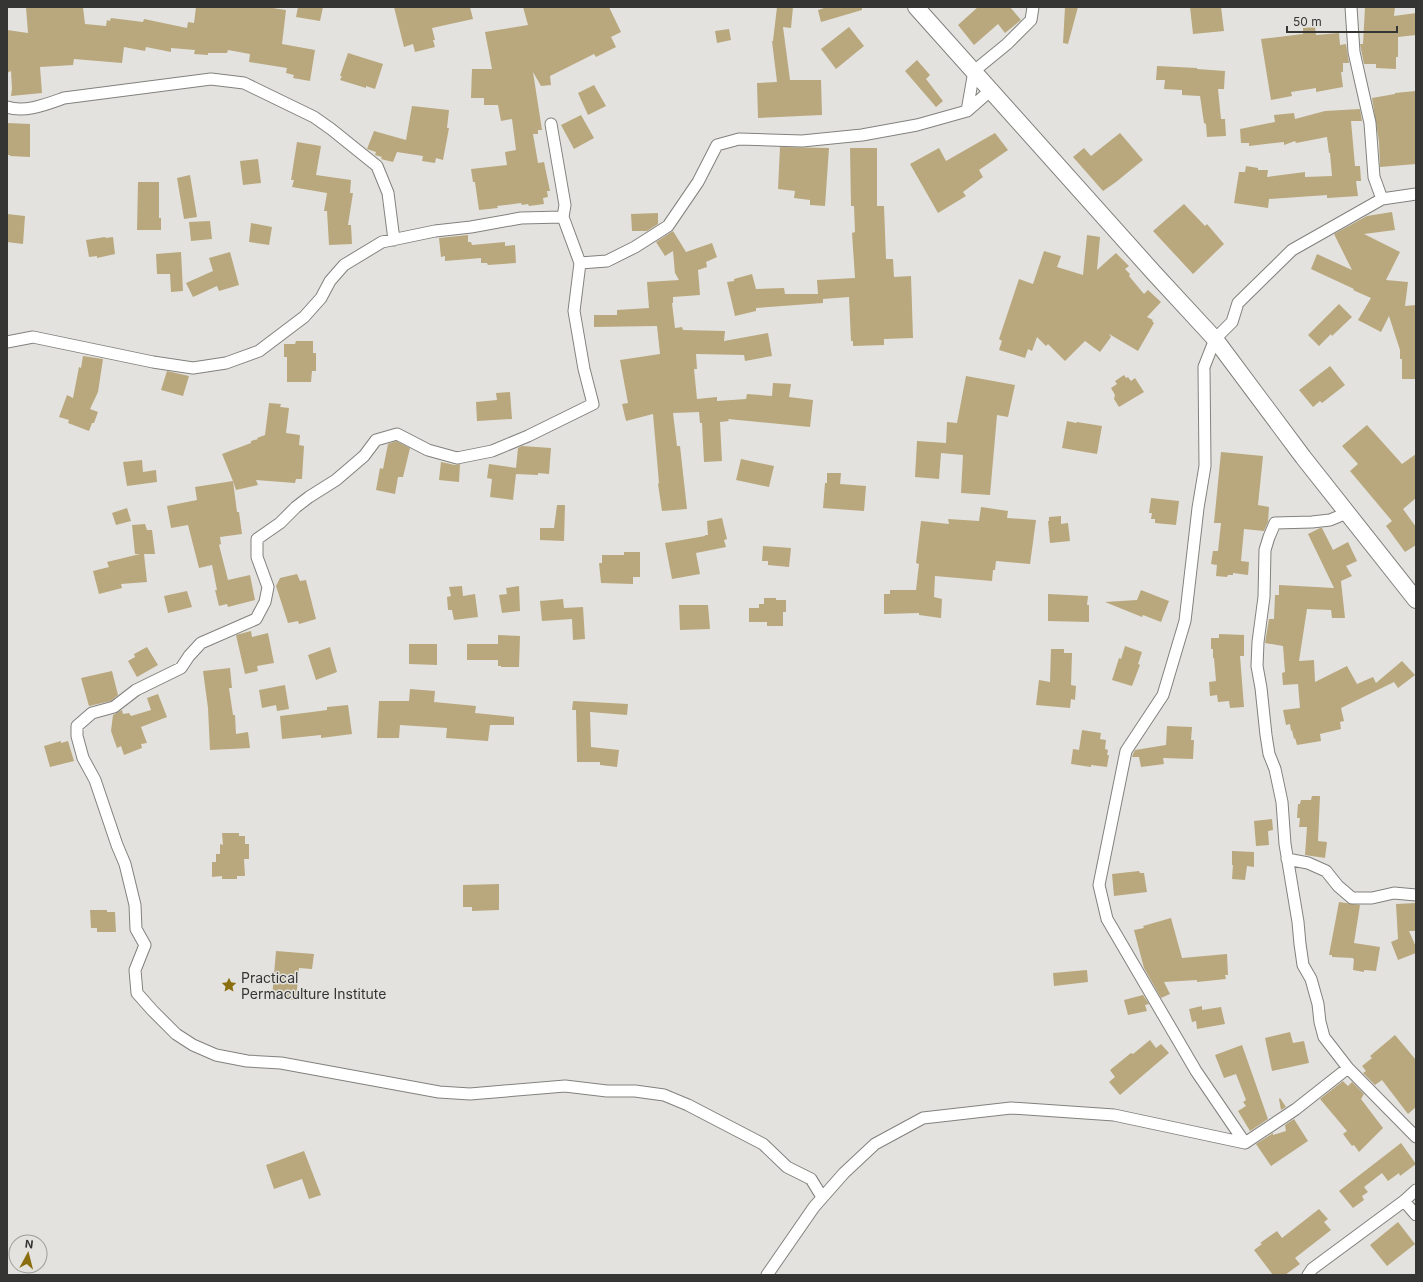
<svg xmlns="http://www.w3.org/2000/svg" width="1423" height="1282" font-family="Inter,sans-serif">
<rect width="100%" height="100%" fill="#e3e2de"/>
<path fill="#b9a87d" d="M26,7H83L85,24L106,26L107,20L110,21L111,18L143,22L144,19L187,28L188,22L194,23L196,7H266L286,10L282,44L315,50L310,81L293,78L294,75L286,73L287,68L249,62L250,54L228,50L227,53H208V55L194,54L195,50L171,48V52L146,47L145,51L124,47L122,63L74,59L73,65L40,67L42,93L11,96L12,89L11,71L7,73V30L28,33Z
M298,7H323L320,21L296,17Z
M394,7H470L473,19L432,28L435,40H433L435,47L415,52L413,44L404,47Z
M523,7H609L621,32L611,37L616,47L596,57L594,54L550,76L551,85L541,86L533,72L542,130H538V134H533L538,163L544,162L550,191H547L548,197L543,198L544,204L529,206L528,204L522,205L521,203L497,206L498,208L479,210L475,182H473L471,169L507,165L505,152L516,150L512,119L501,121L498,105H484V98H471L472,69H492L485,32L528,25Z
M777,7H793L791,28L783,27L790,80H821L822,115L758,118L757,83L777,82L772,41H773Z
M827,7H862V10L821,22L818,10Z
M978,7H1010L1021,20L1005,33L998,24L974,45L958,25Z
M1065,7H1078L1068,44L1063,43Z
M1190,7H1221L1224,31L1193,34Z
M1365,7H1395L1394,16L1416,13V35L1398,37V57H1396V69L1376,68V64H1364L1360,44H1363Z
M849,27L864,46L836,69L821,49Z
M1315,27L1316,35L1339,33L1340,45L1346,44L1349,63H1343V72H1341L1343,87L1316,92V88L1291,92L1292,96L1271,100L1261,39L1303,34V28Z
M729,29L731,40L717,43L715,31Z
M348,53L383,64L375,89L366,86V88L340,80L342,76H340Z
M917,60L930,75L926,79L943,101L936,107L905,71Z
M1157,66L1197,68V69L1225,71L1224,89H1218L1221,119H1225L1226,136L1207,137L1206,124L1204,123L1200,96L1182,95V90L1164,89L1165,80H1156Z
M594,85L606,106L588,115L578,93Z
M1416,91V164L1380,167L1379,142L1372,98L1395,94V93Z
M412,106L449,110L447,128H449L443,160L436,158L435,163L422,161L423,156L397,152L393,162L381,159L382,157L375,155L376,152L367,149L374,131L406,140Z
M1360,109L1362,121H1351L1355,166H1360L1361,181H1356L1358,196L1328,198H1327V195L1269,199L1268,208L1234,203L1239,172H1245L1246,166L1258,168V170H1268L1267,177L1305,172V177L1332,176L1330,153H1329L1327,137L1296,143L1295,141L1284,145V142L1249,146V143H1241L1240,129L1275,122L1274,115L1294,113L1295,119L1325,111Z
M581,115L594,138L574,149L561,125Z
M7,123L30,124V157L10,156V155H7Z
M995,133L1008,150L979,170L983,177L963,192L966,196L938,213L910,164L939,148L946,161Z
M1120,133L1143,160L1116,182L1103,191L1073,157L1084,148L1091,156Z
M297,142L321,146L316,175L351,180L350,193H353L348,225H351L352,244L329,245L327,211H324L327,193L292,187L294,180H291Z
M780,147L829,148L825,206L810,205V200L794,198L795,191L778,189Z
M850,148H877V206H884L886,259H893L894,277L911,276L913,338L884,339V345L853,346V341H851L849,297L823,299V303L756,308V311L735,316L727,282L734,281V279L752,274L756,289L784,288L785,294H818L817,280L855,278L852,233L855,232L854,206H851Z
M258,159L261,183L243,185L240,161Z
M190,175L197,217L184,219L177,178Z
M138,182H159V218H161V230H137Z
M1184,204L1205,226L1207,224L1224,244L1193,274L1153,231Z
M1392,212L1395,230L1364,234L1400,252L1386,280L1408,282L1405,306L1416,305V379H1402V359H1400V350L1389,316L1381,332L1358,320L1371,298L1353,290L1354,289L1311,269L1317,254L1352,270L1334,234L1367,216Z
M658,213V224L647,231H632L631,214Z
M7,214L25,216L23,244L7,242Z
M210,221L212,239L191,241L189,222Z
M251,223L272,227L269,245L249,242Z
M673,231L686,252L712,243L717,257L706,262L707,267L698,270L700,295L673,297V303H672L675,328L682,327L683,330L725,331L724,341L768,333L772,356L745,361L744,355L696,354L697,369H694L697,399L717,397V401L746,399L747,394L772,396L773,383L791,384L789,397L813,400L810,427L728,419L729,421L720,422L722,461L704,462L702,423H700L699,412L673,413L677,446H680L687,509L662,511L658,484L659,483L653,414L626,421L622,404L628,403L620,360L660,354L657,326L594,327V315H617V310L649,308L647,282L679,280L675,273L673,251L665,256L656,242Z
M468,235V242H471L472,245L505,242V246L515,245L516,263L488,265L487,263H481V258L445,261V256L441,257L439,238Z
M1087,235L1100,237L1097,270L1116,253L1129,266L1125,269L1130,274L1129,276L1144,294L1148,290L1161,302L1147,317L1153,320L1152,321L1154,323L1138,351L1109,334L1111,337L1100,352L1085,341L1065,361L1048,344L1046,346L1037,337L1032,351L1028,349L1025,358L999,350L1002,341L999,339L1019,279L1033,284L1044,251L1061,256L1057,267L1083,275Z
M105,237L106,238L113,237L115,254L97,258V256L89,257L86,240Z
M181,252L183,291L171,292L170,274H157L156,254Z
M230,252L239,285L219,291L217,286L193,297L186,283L213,271L209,258Z
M1339,304L1352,317L1332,336L1331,334L1319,346L1308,335Z
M296,341H313V353H316V371H312L311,382H287V357H284V344H295Z
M83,356L103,359L98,392L90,409L98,412L94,423H92L89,431L68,423L69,420L59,417L67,395L73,398L79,367L81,368Z
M1330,366L1345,385L1322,403L1320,401L1313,407L1299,390Z
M167,371L189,376L183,396L161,390Z
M1124,375L1126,378L1128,377L1131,381L1135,378L1144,392L1119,407L1114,399L1115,395L1111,388L1117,384L1115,381Z
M966,376L1015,385L1008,417L997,415L990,495L961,493L963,455L941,453L939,479L915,477L917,441L946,443L947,422L957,423Z
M510,392L512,419L477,421L476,402L497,400L496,393Z
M269,403L281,404L280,407L289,408L286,433L300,435L299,445L304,446L302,479H296L295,483L256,480L258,485L236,490L233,481L237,512H239L242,534L220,537L221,544L219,545L228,580L250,575L255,600L228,607L227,604L219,606L215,590H217L212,565L199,568L188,525L171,528L167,506L197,500L195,487L233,481L222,454L251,443V441L258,439L257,438L265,435Z
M1067,421L1076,423L1077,422L1102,426L1097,454L1062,448Z
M1367,425L1402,464L1416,454V498L1403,509L1416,527V545L1405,552L1386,526L1392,521L1350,471L1358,464L1342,446Z
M396,441L410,448L403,477H398L395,494L376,490L380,468L383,469L388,444Z
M522,446L551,448L549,474L538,473V475L516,474L513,500L490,497L492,479L487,478L489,464L516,468L518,448Z
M1221,452L1263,456L1258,505L1269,507L1268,522L1264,531L1244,529L1241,561L1249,562L1248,575L1233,573V575H1228L1227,577L1216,576L1217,565L1211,564L1213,551H1218L1221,523H1214Z
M741,459L774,466L769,487L736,480Z
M142,460L143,472L156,470L157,482L127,486L123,462Z
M441,462L455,465L460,464L459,482L439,480Z
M827,473H841L840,484L866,486L864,511L823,508L825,483H827Z
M1151,498L1179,501L1176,525L1155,523V519H1151L1152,513H1149Z
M557,505H565L564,541L540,540V528H554Z
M981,507L1008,511L1007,518L1036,520L1030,564L996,561L995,570H993L992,581L935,576L934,597L942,599L941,618L919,615V613L884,614V594H890V590H916L919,564L916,563L921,521L949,524L948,519L979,521Z
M127,508L131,521L116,525L112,513Z
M1061,516V524L1068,523L1070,541L1050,543L1048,521H1049V517Z
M722,518L727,539L724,540L726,547L696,553L700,574L672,579L665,543L705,536V535H708L707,521Z
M145,524L147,530H152L155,554H144L147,582L121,584L122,588L99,594L93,571L109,567L107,562L140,554H135L132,525Z
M1320,528H1322L1333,550L1348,542L1357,561L1346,566L1352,576L1341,581L1345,618H1332L1331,610L1307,609L1299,661L1314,660L1315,682L1347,666L1357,684L1373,677L1376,683L1402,661L1415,675L1398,688L1394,682L1341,708L1344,721L1340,722L1341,729L1320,734L1321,741L1297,745L1295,738L1294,739L1292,730L1291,731L1290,724L1286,725L1283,710L1300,708L1298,684L1283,685L1282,673L1285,672L1283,646L1265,643L1269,619H1274L1275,595H1279V585L1334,588L1308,534Z
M763,546L791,548L789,567L768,565V561H762Z
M624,552H640V577H633V584L601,583L599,563H602V555H624Z
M297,574L300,581L306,580L316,619L299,624L298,621L288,623L276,586L280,578Z
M462,586L463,596L475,594L478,617L454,620L452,610H448L447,597L451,596L449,587Z
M519,586L520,611L502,613L499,595L507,594L506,588Z
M1141,590L1169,601L1161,622L1143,615L1142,617L1105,602L1137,600Z
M187,591L192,607L168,613L164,596Z
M1048,594L1088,596L1087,605H1089V622L1048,621Z
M764,598H776V600H786V612H783V626H767V622H749V608H759V604H764Z
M563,599L564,608L583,607L585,639L573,640L572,619L542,621L540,601Z
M679,605H708L710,629L680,630Z
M251,631L252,637L268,633L274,663L257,666L258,671L245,674L236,635Z
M1219,634L1244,635V656H1240L1244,707L1230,708L1229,701L1218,702L1217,695L1210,696L1209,682L1216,681L1214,658H1213V649H1211V638H1219Z
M498,635L520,636L519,667H501V666H498V660H467V644H498Z
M409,644H437V665L409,664Z
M1125,646L1142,652L1138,664L1140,665L1132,686L1112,680L1119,658L1121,659Z
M147,647L158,665L137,677L128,661L135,657L134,654Z
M330,647L337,672L316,680L308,655Z
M1051,649H1064V653H1072L1071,685L1076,686L1075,700L1071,699L1070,708L1036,705L1039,680L1050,682Z
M230,668L232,688H229L233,715H235L236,734L248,732L250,748L210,750L208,708L203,671Z
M112,671L118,695L111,701L89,706L81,678Z
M285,685L289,709L277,711L276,705L262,708L259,690Z
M410,689L435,691L434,702L476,706L475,713L514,717V725H490L488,741L446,738L447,728L400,725L399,738H377L379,701H409Z
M158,694L167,717L141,727L147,743L141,744L142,748L124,755L121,746L117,748L111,731L113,715L122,710L123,714L129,713L131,716L151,710L147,698Z
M573,701L628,704L627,715L590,712L591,747L619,750L617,767L600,765V762H577L576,710H572Z
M348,705L352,734L321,738V735L282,739L280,716L312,712L327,710V707Z
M1167,726L1192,727L1191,740H1194L1193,759L1163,758L1164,764L1141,767L1139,757H1132L1133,754L1135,750L1166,745Z
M1082,730L1101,733L1100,739L1106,740L1105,749L1108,750L1107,755H1109L1107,767L1091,765V767L1071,764L1073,749L1079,750Z
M61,741V743L68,741L74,761L50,767L44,746Z
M1312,796H1320L1318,841L1327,842L1325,858L1305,855L1307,827H1299L1300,818H1297L1298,804H1300L1301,800H1311Z
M1272,819L1273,830L1268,831L1269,845L1256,846L1254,821Z
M222,833H239V836H245V844H249V859H244L245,876H237V879H222V876L212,877V862H216V854H220V844L223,845Z
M1232,851L1254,852V867L1247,866L1245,880L1232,879L1233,865H1232Z
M1139,871L1140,873H1144L1147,892L1114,896L1112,874Z
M499,884V910L472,911V907H463V885Z
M1339,902L1360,905L1354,943L1380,947L1376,971L1364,970V972L1353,970L1354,959H1353V958L1332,957V955H1329Z
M1416,903V931H1409L1416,947V953L1398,960L1391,942L1398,939L1396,904Z
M90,910H107V912H115L116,932H97V928H91Z
M1171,918L1182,958L1227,954L1228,975H1225L1226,979L1197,982V980L1164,982L1170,994L1161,998L1144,968L1134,930L1144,928L1143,926Z
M276,951L314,954L312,969L299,968L296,1000L272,998Z
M1087,970L1088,982L1054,986L1053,973Z
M1143,995L1149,1004L1145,1005L1147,1011L1128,1015L1124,1000Z
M1202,1006V1010L1221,1007L1225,1024L1197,1029L1196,1021L1192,1022L1189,1009Z
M1290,1032L1293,1043L1304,1041L1309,1063L1272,1071L1265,1038Z
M1395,1035L1416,1060V1107L1408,1114L1382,1080L1375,1085L1363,1073L1366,1071L1362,1066L1372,1058L1370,1056Z
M1150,1040L1156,1048L1161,1044L1169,1053L1120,1095L1109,1082L1115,1077L1110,1070L1131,1053L1133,1054Z
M1242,1045L1268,1119L1250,1131L1238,1111L1246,1106L1243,1102L1246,1100L1236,1074L1224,1078L1215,1055Z
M1343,1081L1348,1086L1352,1082L1364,1094L1361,1099L1383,1128L1359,1152L1354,1145L1352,1146L1343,1134L1347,1131L1320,1099Z
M1280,1098L1286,1107L1281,1110L1279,1099Z
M1294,1119L1308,1141L1271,1166L1256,1144L1273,1133V1135L1286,1131L1285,1125Z
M1401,1143L1416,1164L1400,1176L1399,1173L1388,1181L1382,1173L1364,1187L1368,1192L1362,1196L1364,1200L1353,1208L1339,1191Z
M304,1151L321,1195L309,1199L302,1179L274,1189L266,1165Z
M1319,1209L1328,1219L1324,1222L1331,1230L1295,1258L1300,1264L1285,1275H1273L1254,1250L1262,1244L1260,1243L1277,1231L1282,1238Z
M1398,1222L1415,1244L1387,1266L1370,1245Z"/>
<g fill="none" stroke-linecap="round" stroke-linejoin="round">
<g stroke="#82817e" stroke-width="13">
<path id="street" d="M1351,7L1354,52L1370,123L1374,177L1382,199
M7,107C25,113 47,104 64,98L211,79L244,83L314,117L331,129L377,166L388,193L394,240
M967,111L991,90
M551,124L565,205L563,217
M7,342L33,337L153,362L193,368L226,363L259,351L304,317L321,298L330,281L344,265L382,242L435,231L471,227L521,218L563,217L580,263
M1347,513L1330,520L1312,522L1275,523L1269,537L1265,550L1264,597L1258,642L1257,666L1261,688L1266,735L1269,754L1275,769L1282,802L1285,844L1298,922L1300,944L1303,965L1311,979L1318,1004L1320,1022L1324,1037L1348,1068
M1287,859L1308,863L1326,871L1338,886L1352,898H1372L1394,893L1416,895
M1245,1143L1196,1071L1107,919L1099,885L1126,751L1163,695L1185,621L1198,508L1205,466L1204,367L1215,339L1232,322L1238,303L1292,250L1382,199L1416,194
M822,1197L811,1179L787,1167L763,1144L688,1105L664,1095L635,1091H607L565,1086L470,1094L439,1092L281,1063L247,1061L216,1055L193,1045L176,1034L152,1010L137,993L135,970L145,945L136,929L135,905L125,864L117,845L95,780L83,758L77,736V726L92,713L114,707L136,690L181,668L189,656L201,643L256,619L265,602L268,587L257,557V539L280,523L296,507L309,497L336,480L364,456L376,440L397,434L428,450L457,458L492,451L528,436L593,404L584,369L574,311L580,263L607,261L635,247L668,226L698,182L717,145L739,139L802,141L862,135L917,125L967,111L974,71L1007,44L1031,20L1033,7
M1404,1201L1416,1215
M767,1275L814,1207L844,1173L875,1144L923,1118L1011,1108L1114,1115L1245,1143L1296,1109L1348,1068L1416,1137
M1308,1275L1312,1269L1404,1201L1416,1190"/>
</g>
<g stroke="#82817e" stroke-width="18">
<path id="secondary" d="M916,7L1154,273L1215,339L1303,457L1416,600"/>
</g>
<use href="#street" stroke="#fff" stroke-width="11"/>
<use href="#secondary" stroke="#fff" stroke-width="16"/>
</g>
<defs>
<g id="sight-bare" transform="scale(1.2)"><path d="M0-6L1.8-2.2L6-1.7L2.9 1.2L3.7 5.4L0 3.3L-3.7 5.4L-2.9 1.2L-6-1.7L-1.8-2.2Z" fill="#8b6e10" stroke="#e3e2de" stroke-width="2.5" paint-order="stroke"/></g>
</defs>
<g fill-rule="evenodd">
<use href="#sight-bare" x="229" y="985"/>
</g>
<g text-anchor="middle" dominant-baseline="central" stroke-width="3" stroke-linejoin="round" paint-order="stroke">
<g font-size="14" fill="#353533" stroke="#e3e2de" text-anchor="start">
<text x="241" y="977">Practical<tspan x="241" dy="16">Permaculture Institute</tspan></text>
</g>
</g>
<rect width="1423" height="1282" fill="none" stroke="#353533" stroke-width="16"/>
<g transform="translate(28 1254) rotate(7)"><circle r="19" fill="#e3e2de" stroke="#9d9d9a"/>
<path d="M0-3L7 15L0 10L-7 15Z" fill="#8b6e10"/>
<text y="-6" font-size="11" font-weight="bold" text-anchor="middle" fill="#353533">N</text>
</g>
<path d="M1287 26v6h110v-6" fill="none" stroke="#353533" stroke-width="2"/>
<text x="1293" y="26" font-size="12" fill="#353533" stroke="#e3e2de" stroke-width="3" paint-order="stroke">50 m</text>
</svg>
